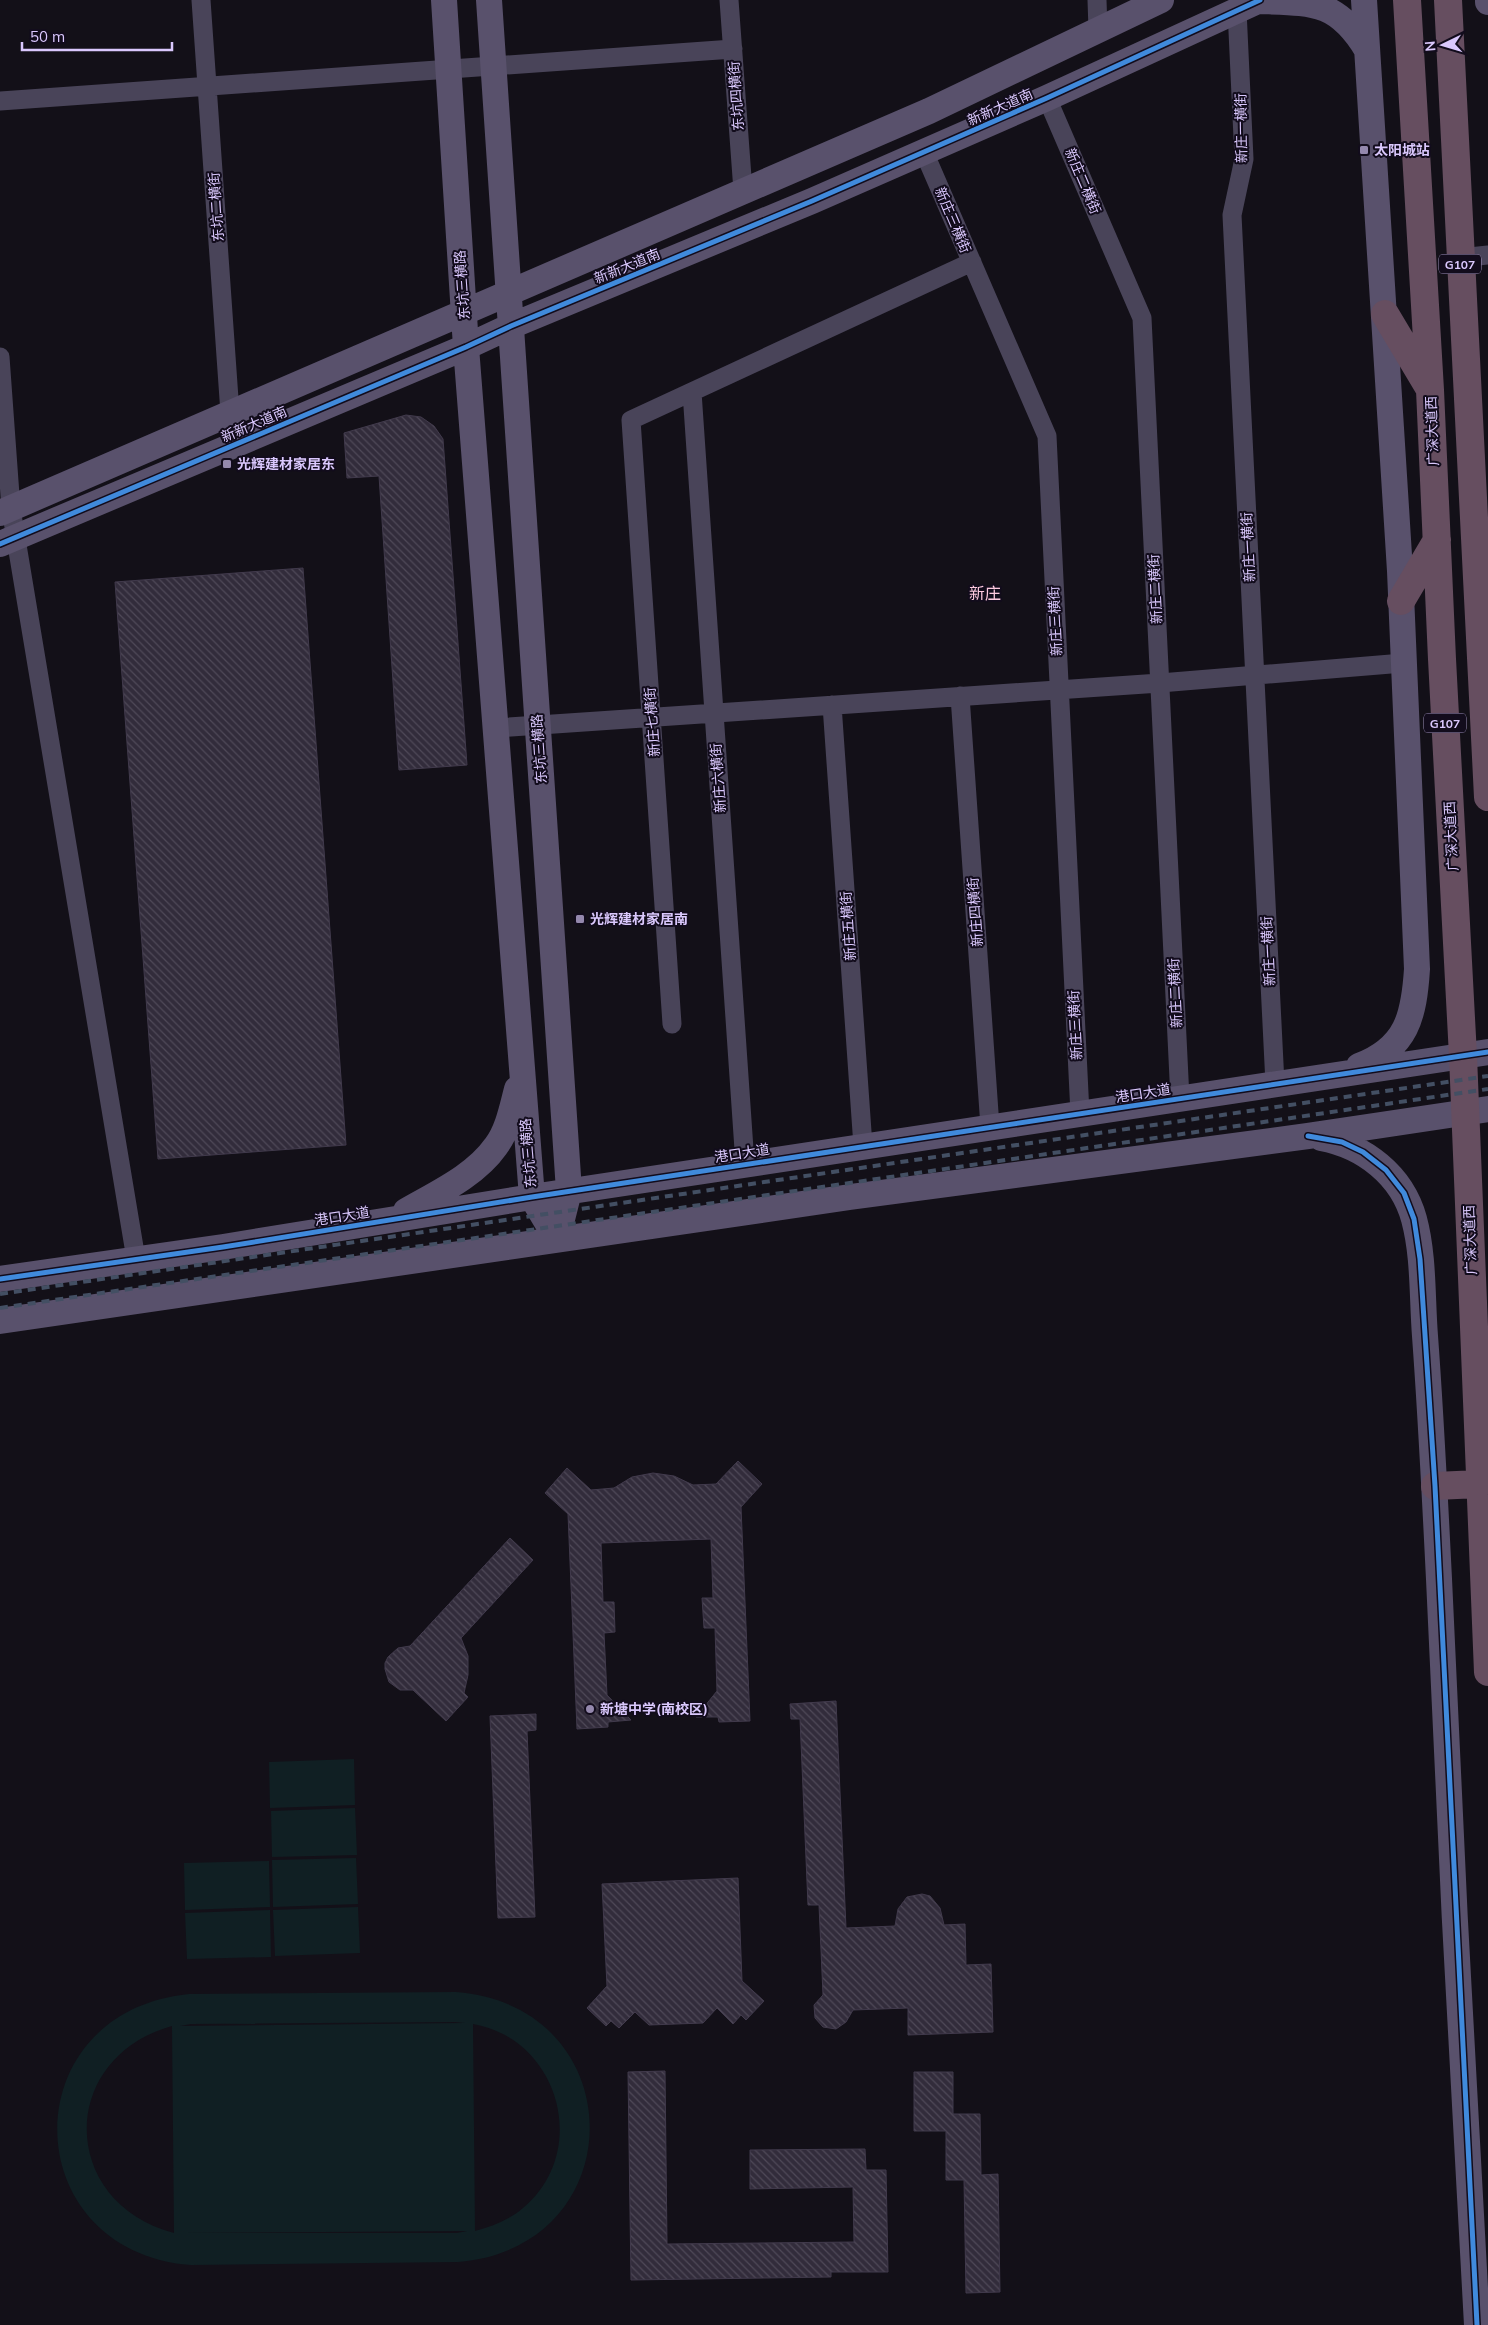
<svg xmlns="http://www.w3.org/2000/svg" width="1488" height="2325" font-family="Mulish,'Noto Sans SC',sans-serif">
<defs>
<pattern id="building-back-hatch" width="6" height="6" patternUnits="userSpaceOnUse" patternTransform="scale(1.25)"><rect width="6" height="6" fill="#322c3b"/><path d="M-1 5l2 2M0 0l6 6M5-1l2 2" fill="none" stroke="#4f4958"/></pattern>
</defs>
<rect width="100%" height="100%" fill="#131018"/>
<path fill="#101f23" fill-rule="evenodd" d="M354,1759L355,1805L270,1808L269,1762Z
M355,1808L357,1855L272,1857L271,1811Z
M356,1858L358,1904L273,1907L272,1860Z
M269,1861L270,1907L185,1910L184,1863Z
M358,1907L360,1953L275,1956L273,1910Z
M270,1910L271,1957L187,1959L185,1913Z
M456,1992C633,2006 635,2247 458,2262L191,2265C15,2251 11,2012 189,1994ZM455,2022L465,2023L180,2026L191,2024ZM473,2024C559,2039 591,2151 523,2208C509,2220 493,2226 475,2231ZM172,2026V2027L174,2233C59,2203 57,2058 172,2026ZM467,2231L457,2233H182H183Z"/>
<path fill="url(#building-back-hatch)" stroke="#413a4c" d="M406,415L421,417L434,426L443,439L467,765L399,770L379,476L347,478L344,433Z
M303,568L346,1145L158,1159L115,582Z
M738,1461L762,1484L741,1507L750,1721L719,1722L718,1717H696L717,1691L715,1628H704L702,1598H713L711,1539L601,1543L603,1602H614L615,1632L604,1633L607,1695L631,1720L608,1722V1727L577,1729L568,1514L545,1493L567,1468L591,1490L614,1488L632,1477L653,1473L674,1476L693,1485L716,1484Z
M510,1538L533,1560L461,1638L468,1656V1675L464,1693L468,1697L446,1721L413,1690H400L389,1682L385,1669V1663L388,1657L398,1648L410,1646Z
M836,1701L846,1928L895,1926L898,1909L907,1897L922,1894L930,1896L940,1908L944,1925L965,1924L966,1965L991,1964L993,2032L908,2035V2008L853,2010L846,2022L836,2029L823,2027L815,2018L814,2005L823,1995L819,1905H808L800,1719H791L790,1704Z
M536,1714V1730L527,1731L535,1917L498,1918L490,1716Z
M738,1878L742,1981L764,2001L746,2020L741,2015L733,2024L717,2008L703,2023L649,2025L635,2012L619,2028L611,2021L606,2026L587,2008L607,1986L602,1884Z
M665,2071L667,2244L854,2242L853,2187L750,2189V2150L865,2149L866,2170H886L888,2272H831V2277L631,2280L628,2072Z
M914,2072H953V2114H980L981,2175L998,2174L1000,2292L966,2293L964,2180H946V2131H914Z"/>
<g fill="none" stroke-linecap="round" stroke-linejoin="round">
<path stroke="#494459" stroke-width="19" d="M201,0L230,413
M729,0L743,191
M1097,0L1098,30
M1237,10L1244,159L1232,215L1275,1084
M1047,98L1142,318L1180,1099
M0,101L733,49
M924,152L1047,436L1080,1114
M1460,258L1488,255
M0,357L11,509L136,1259
M692,392L745,1164
M960,696L990,1127
M832,705L863,1146
M495,728L1160,683L1403,663
M672,1024L631,420L972,262"/>
<path stroke="#59516c" stroke-width="26" d="M444,0L466,347L532,1197L557,1239
M489,0L569,1191L557,1239
M1488,0V2
M1258,1C1312,3 1337,0 1367,50
M0,513L929,111L1161,0
M0,544L466,347L511,326L812,201L1047,98L1260,0
M1359,1066C1407,1048 1414,1016 1417,969L1400,571L1364,0
M1321,1138C1364,1146 1402,1175 1414,1219C1424,1256 1422,1298 1425,1336C1431,1417 1435,1498 1439,1579C1450,1828 1462,2076 1477,2325
M406,1211C437,1193 475,1176 496,1146C508,1130 512,1108 517,1089
M0,1279L223,1247L532,1197L1488,1052
M0,1321L850,1197L1308,1136L1488,1109"/>
<path stroke="#664e60" stroke-width="28" d="M1407,0L1430,390L1442,659L1463,1056L1488,1672
M1448,0L1488,797
M1385,314L1428,386
M1401,601L1437,540
M1435,1486L1479,1484"/>
<path stroke="#434f63" stroke-width="4" stroke-dasharray="8 6" stroke-linecap="butt" d="M0,1294L1488,1076
M0,1308L1488,1089"/>
<g stroke="#120c1c" stroke-width="8">
<path id="cycleway" d="M0,544L466,347L511,326L812,201L1047,98L1260,0
M1308,1136L1342,1142L1363,1152L1386,1170L1404,1193L1414,1219L1420,1259L1435,1486L1477,2325
M0,1279L223,1247L532,1197L1488,1052"/>
</g>
<use href="#cycleway" stroke="#408adc" stroke-width="5"/>
</g>
<g fill="#9488ad" stroke="#120c1c" stroke-width="2">
<rect x="1359" y="145" width="10" height="10" rx="2.5"/>
<rect x="222" y="459" width="10" height="10" rx="2.5"/>
<rect x="575" y="914" width="10" height="10" rx="2.5"/>
<circle cx="590" cy="1709" r="5"/>
</g>
<g text-anchor="middle" dominant-baseline="central" stroke-width="4" stroke-linejoin="round" paint-order="stroke">
<g fill="#120c1c" stroke="#9e90ba" stroke-width="1">
<rect x="1439" y="254.5" width="42" height="19" rx="4"/>
<rect x="1424" y="713.5" width="42" height="19" rx="4"/>
</g>
<g font-size="12" font-weight="bold" fill="#dac8fd">
<text x="1460" y="264">G107</text>
<text x="1445" y="723">G107</text>
</g>
<g font-size="14" fill="#dac8fd" stroke="#120c1c">
<text transform="translate(736 96) rotate(-94)">东坑四横街</text>
<text transform="translate(1000 107) rotate(-24)">新新大道南</text>
<text transform="translate(1241 128) rotate(-91)">新庄一横街</text>
<text transform="translate(1083 181) rotate(67)">新庄二横街</text>
<text transform="translate(216 207) rotate(-94)">东坑二横街</text>
<text transform="translate(953 220) rotate(67)">新庄三横街</text>
<text transform="translate(627 266) rotate(-22)">新新大道南</text>
<text transform="translate(462 285) rotate(-94)">东坑三横路</text>
<text transform="translate(254 424) rotate(-23)">新新大道南</text>
<text transform="translate(1432 431) rotate(-92)">广深大道西</text>
<text transform="translate(1248 547) rotate(-93)">新庄一横街</text>
<text transform="translate(1155 589) rotate(-93)">新庄二横街</text>
<text transform="translate(1055 621) rotate(-93)">新庄三横街</text>
<text transform="translate(652 722) rotate(-94)">新庄七横街</text>
<text transform="translate(539 749) rotate(-94)">东坑三横路</text>
<text transform="translate(718 778) rotate(-94)">新庄六横街</text>
<text transform="translate(1451 836) rotate(-93)">广深大道西</text>
<text transform="translate(975 912) rotate(-94)">新庄四横街</text>
<text transform="translate(848 926) rotate(-94)">新庄五横街</text>
<text transform="translate(1268 951) rotate(-93)">新庄一横街</text>
<text transform="translate(1175 993) rotate(-93)">新庄二横街</text>
<text transform="translate(1075 1025) rotate(-93)">新庄三横街</text>
<text transform="translate(1143 1093) rotate(-9)">港口大道</text>
<text transform="translate(528 1153) rotate(-95)">东坑三横路</text>
<text transform="translate(742 1153) rotate(-9)">港口大道</text>
<text transform="translate(342 1216) rotate(-9)">港口大道</text>
<text transform="translate(1470 1240) rotate(-92)">广深大道西</text>
</g>
<g font-size="14" font-weight="bold" fill="#dac8fd" stroke="#120c1c" text-anchor="start">
<text x="1374" y="150">太阳城站</text>
<text x="237" y="464">光辉建材家居东</text>
<text x="590" y="919">光辉建材家居南</text>
<text x="600" y="1709">新塘中学(南校区)</text>
</g>
<g font-size="16" fill="#fdcadf" stroke="#120c1c">
<text x="985" y="593">新庄</text>
</g>
</g>
<g transform="translate(1443 45) rotate(265)" stroke="#120c1c" stroke-width="4" paint-order="stroke">
<path d="M0-4L9 19L0 12L-9 19Z" fill="#dac8fd"/>
<text y="-8" font-size="14" font-weight="bold" text-anchor="middle" fill="#dac8fd">N</text>
</g>
<path d="M22 42v8h150v-8" fill="none" stroke="#dac8fd" stroke-width="2.5"/>
<text x="30" y="42" font-size="15" fill="#dac8fd" stroke="#120c1c" stroke-width="4" paint-order="stroke">50 m</text>
</svg>
